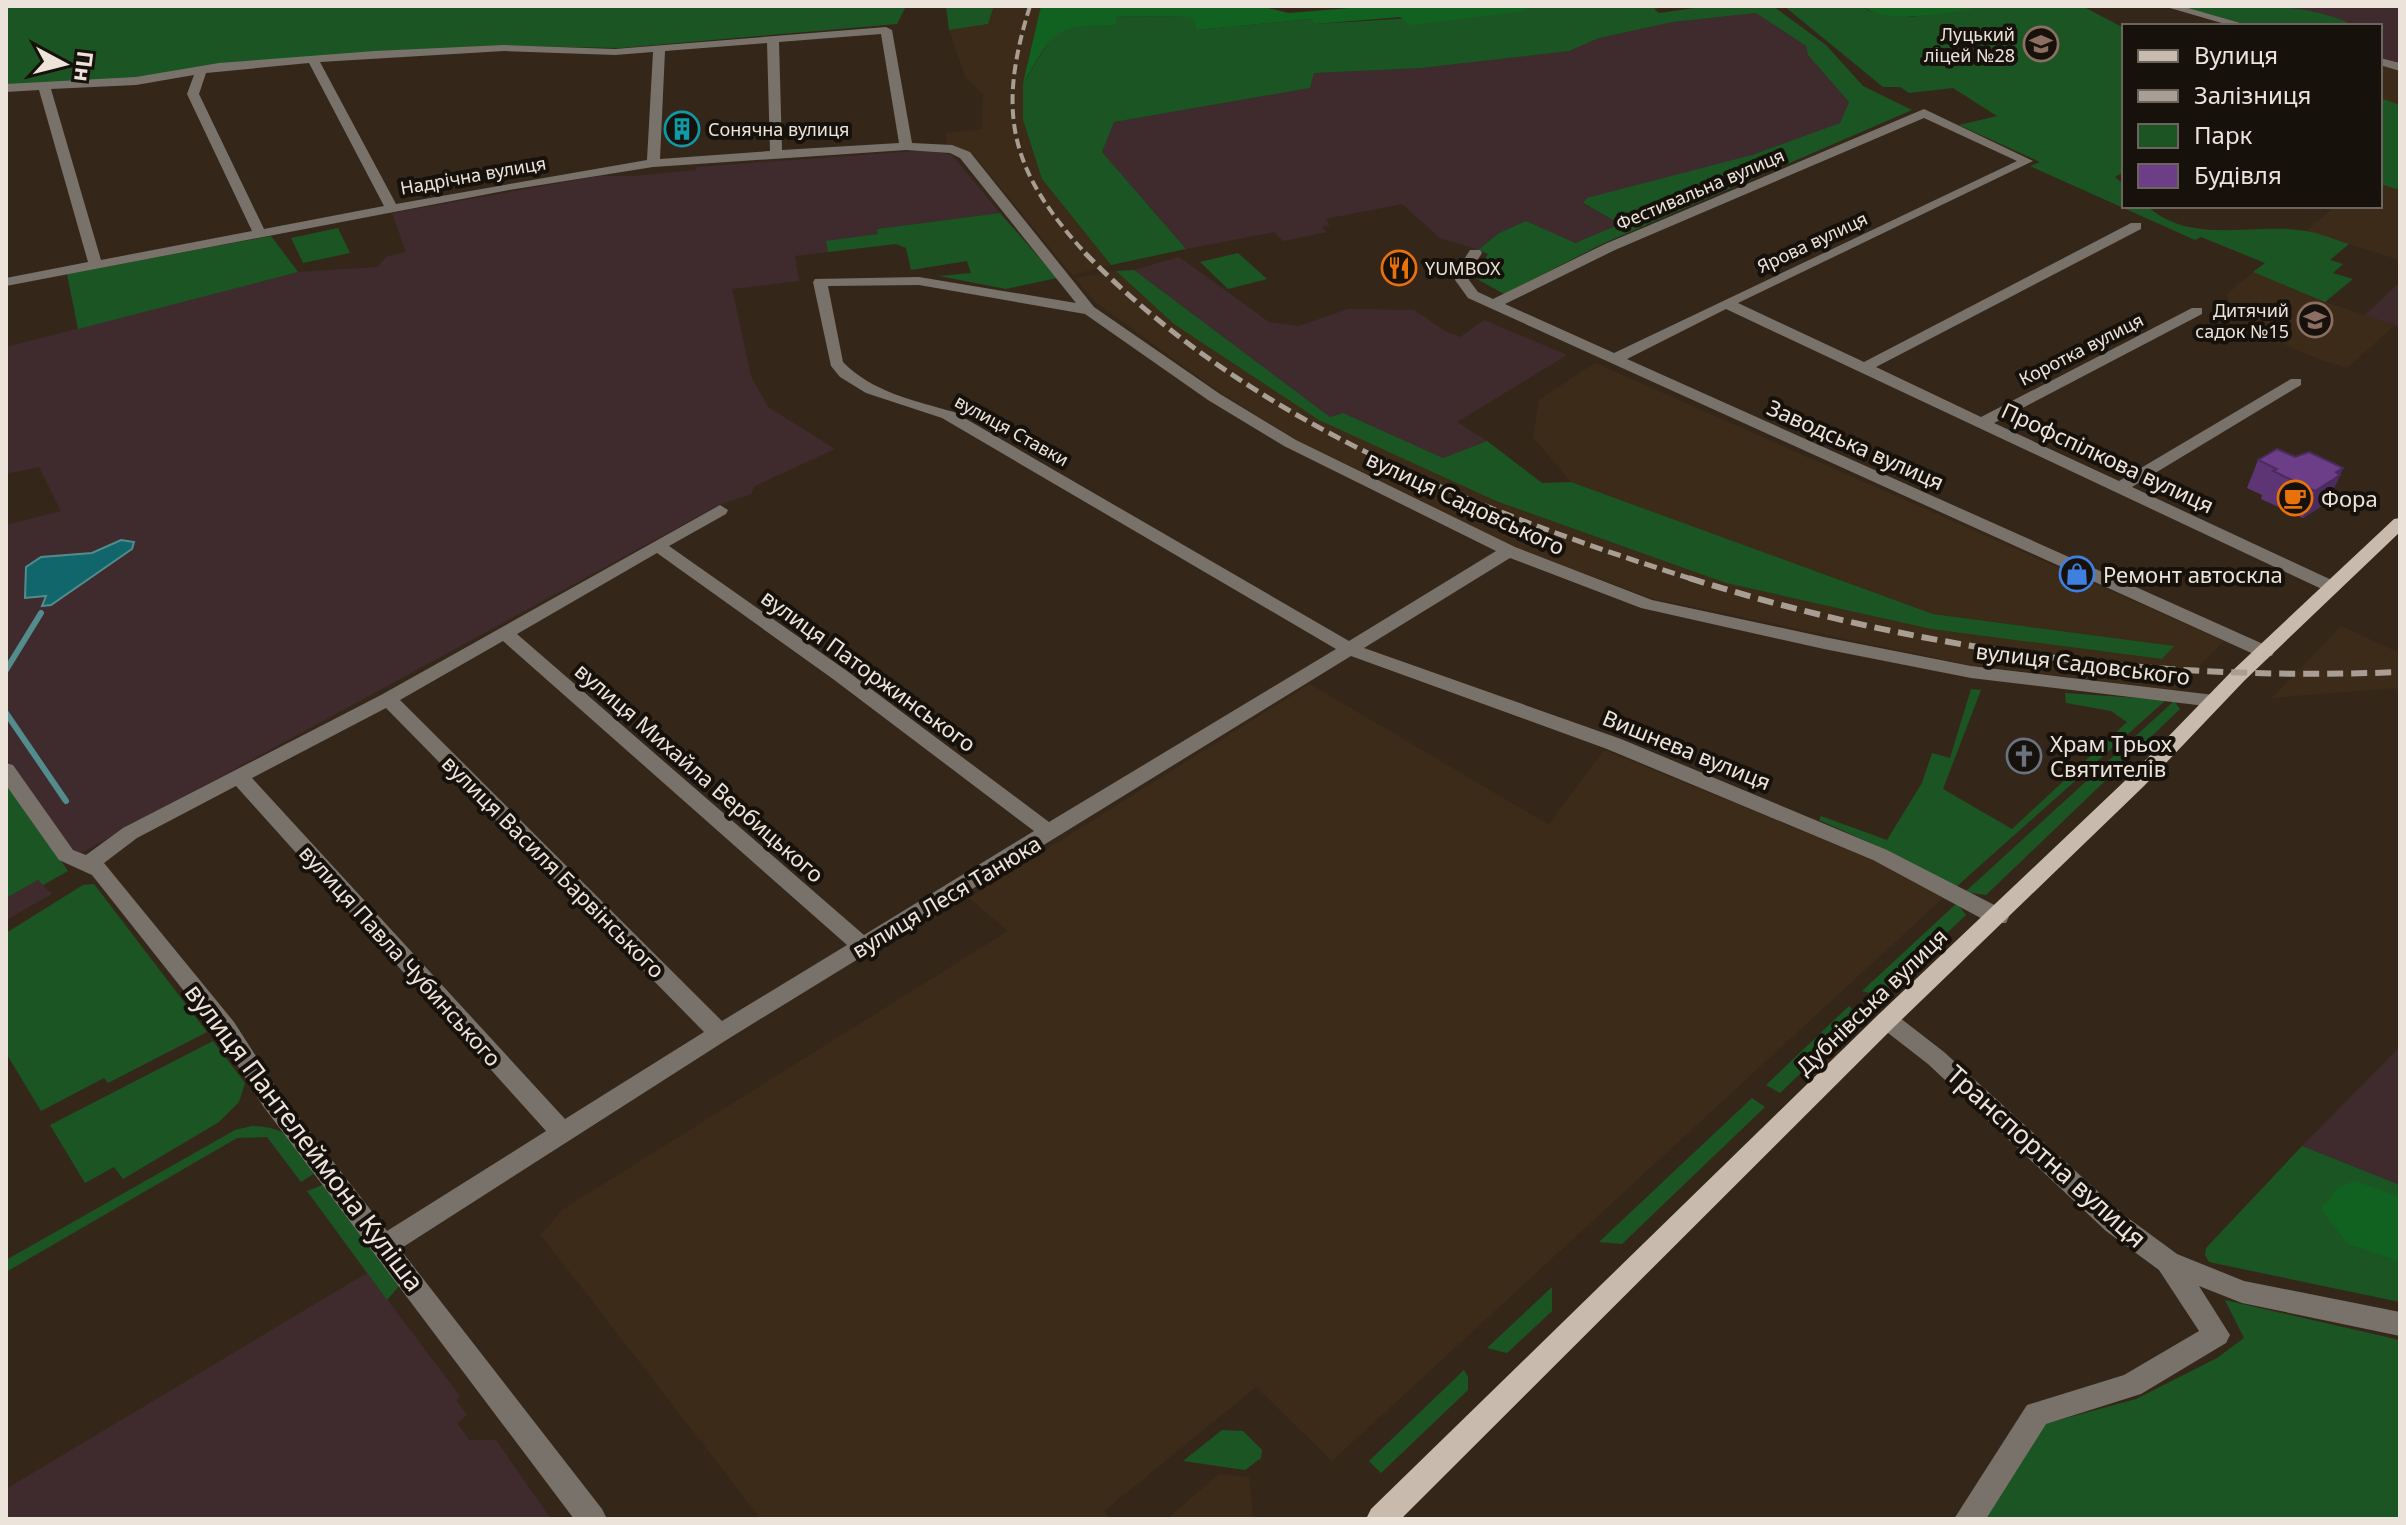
<svg xmlns="http://www.w3.org/2000/svg" width="2406" height="1525" font-family="'Noto Sans',sans-serif">
<rect width="100%" height="100%" fill="#34271a"/>
<path fill="#3d2b19" d="M994,6H1041L1023,83V120L1042,179L1111,265L1072,275L973,154L947,144L946,133L982,129L983,94L966,78L949,30L988,24Z
M2380,64L2400,69V260L2306,231L2336,206H2380Z
M1116,271L1174,324L1320,420L1496,501L1726,583L1931,629L2162,659L2173,646L1933,614L1571,482L1533,437L1539,400L1595,363L2224,641L2175,690L1970,665L1651,598L1514,547L1297,440L1221,393L1095,302L1075,278Z
M2253,272L2325,302L2395,325L2347,368L2321,360L2286,345L2234,309L2226,295Z
M2341,626L2400,653V693L2395,688L2272,698Z
M1310,684L1549,825L1604,750L1871,859L1943,898L1332,1461L1256,1387L1104,1511L1110,1519H761L541,1235L562,1210L1008,931L969,898Z
M1219,1474L1249,1477L1253,1519H1167Z"/>
<path fill="#3f2b2e" fill-rule="evenodd" d="M2177,6H2400V64L2380,59V26H2254Z
M1756,13L1806,46L1808,55L1849,102L1840,123L1752,155L1583,204L1620,224L1574,243L1526,221L1499,233L1478,250L1440,238L1402,204L1325,219L1330,225L1322,227L1327,232L1283,241L1274,232L1186,249L1102,152L1114,122L1310,88L1314,73L1421,68L1568,51L1599,38L1673,22Z
M930,150L952,155L1000,213L877,229L878,234L826,242L828,252L795,256L799,281L732,289L751,376L768,407L835,449L755,486L751,494L719,505L77,855L71,852L6,758V525L61,511L39,467L6,474V347L298,272L378,267L386,257L406,252L392,213L599,176H635L696,170V167ZM121,540L42,605L47,596L25,597L41,557L92,553Z
M1179,257L1269,322L1299,326L1348,309L1414,310L1447,332L1460,337L1484,320L1567,355L1457,422L1487,441L1443,458L1343,413L1330,417L1134,270Z
M2400,282V327L2365,315Z
M38,880L52,894L6,920V898Z
M2400,1047V1185L2302,1146Z
M367,1273L460,1396L456,1400L467,1415L457,1423L469,1440H496L551,1519H6V1489Z"/>
<path fill="#1c5524" d="M6,6H906L897,24L621,48L511,46L380,52L137,79L6,86Z
M946,6H994L988,24L949,30Z
M1532,6H1671L1654,9L1659,13L1709,6H1773L1826,45L1863,86L1912,110L1602,244L1504,294L1479,280V268L1488,254L1478,250L1499,233L1526,221L1575,243L1620,224L1583,203L1587,198L1752,155L1840,123L1849,102L1808,55L1806,46L1756,13L1673,22L1599,38L1569,51L1421,68L1314,73L1310,88L1114,122L1102,152L1186,249L1111,265L1042,179L1023,120V83L1053,35L1072,25H1114L1117,16L1194,17L1196,30L1312,19L1316,24L1524,11Z
M1784,6H1862L1869,11L1912,17L1988,6H2082L2124,28V172L2115,177L2124,185V206H2147C2191,246 2253,222 2306,231C2320,233 2335,240 2349,244L2330,260L2343,264L2333,273L2353,279L2325,302L2253,272L2265,263L2201,237L2195,240L2030,166L2040,162L1959,125L1997,116L1953,88L1909,93L1900,87H1883Z
M2177,6C2235,6 2301,0 2353,25L2254,26Z
M2380,98L2400,105V190L2380,184Z
M1000,213L1057,278L1006,289L939,276L971,273L967,261L911,270L906,248L896,244L828,252L826,241L878,234L877,229Z
M338,228L350,253L303,263L291,238Z
M271,236L298,272L78,329L67,274Z
M1238,253L1267,279L1228,289L1200,262Z
M1134,270L1330,417L1343,413L1443,458L1487,441L1542,483L1571,482L1933,614L2174,646L2162,659L1931,629L1726,583L1496,501L1319,420L1174,324L1116,271Z
M1971,689L1981,690L1943,789L2012,829L2127,722L2111,711L2066,703L2065,693L2166,700L1956,887L1884,849L1819,820L1821,816L1887,840L1922,783L1932,753L1950,758Z
M2174,701L2180,709L1986,895L1965,892Z
M6,782L68,871L43,885L38,880L6,898Z
M94,884L207,1032L108,1083L104,1078L41,1111L6,1053V933L83,885Z
M1957,903L1966,915L1885,991L1874,994L1862,991Z
M1849,1006L1859,1017L1780,1093L1766,1085Z
M213,1041L245,1083L239,1102L219,1122L123,1179L114,1167L85,1183L50,1125Z
M1752,1098L1765,1107L1622,1244L1599,1242Z
M252,1126C293,1128 293,1142 315,1173L301,1182L267,1137L237,1138L6,1272V1260L235,1130Z
M2302,1146L2400,1185V1302L2209,1262L2205,1255L2206,1248Z
M325,1184L400,1285L387,1300L307,1191Z
M1552,1287V1311L1507,1353L1487,1348Z
M2225,1300L2400,1340V1519H1984L2045,1424L2136,1399L2217,1358L2244,1338Z
M1464,1370L1468,1377V1390L1381,1473L1369,1461Z
M1222,1430L1243,1431L1262,1450L1261,1458L1245,1470L1183,1461Z"/>
<path fill="#116221" d="M1041,6H1259L1289,13L1375,6H1532L1525,11L1410,25L1400,17L1315,24L1311,19L1196,30L1193,17L1117,16L1115,25C1050,25 1056,31 1023,83Z
M1862,6H1988C1955,11 1890,27 1862,6Z
M2355,1181L2400,1197V1261L2348,1244L2321,1209L2339,1187Z"/>
<path fill="#11666c" stroke="#538c8d" stroke-width="2" d="M121,540L134,542L132,549L51,605L42,606L46,596L25,598L26,567L41,557L92,553Z"/>
<g fill="none" stroke-linecap="round" stroke-linejoin="round">
<path stroke="#538c8d" stroke-width="6" d="M6,670L41,613
M6,713L66,801"/>
<path fill="#79726b" fill-rule="evenodd" d="M2163,6H2181L2251,26H2232Z
M886,27L892,30L912,143L952,145L970,152L1094,307L1220,394L1296,440L1515,547L1652,600L1824,637L1971,666L2214,695L2224,701L2214,707L1971,678L1824,649L1641,608L1510,558L1364,648L1621,739L1887,850L2006,911L2009,917L2006,923H1990L1873,860L1607,749L1351,656L728,1039L400,1249L602,1509L607,1519H574L263,1106L218,1034L92,875L59,860L6,785V763L13,765L73,850L86,855L123,828L381,695L720,505L728,510L726,514L669,546L847,671L1049,822L1336,649L942,418L866,393L840,377L831,366L813,282L815,279L919,277L1076,303L960,158L950,153L906,150L653,167L509,190L6,286V278L88,262L39,90L6,92V84L136,77L219,63L375,51L504,45L615,49ZM881,34L899,143L782,150L779,42ZM767,43L770,151L660,159L665,51ZM504,51L615,55L653,52L647,160L396,204L320,62ZM309,63L384,206L264,229L199,94L206,73ZM194,75L187,94L252,231L101,260L51,89L136,85ZM919,285L1085,314L1208,400L1284,446L1496,551L1349,641L954,412C915,401 872,392 843,362L828,286ZM657,553L833,679L1034,831L864,935L517,634ZM503,641L847,945L722,1021L400,700ZM386,708L704,1032L565,1119L252,778ZM236,786L546,1131L387,1231L279,1092L234,1022L104,863L137,838Z
M2380,58L2400,63V71L2380,65Z
M1924,109L2033,161L1738,303L1864,362L2131,223H2141V229L1876,367L1981,417L2192,308H2202V314L1994,423L2119,481L2291,379H2301V385L2132,487L2338,583L2341,587L2338,591H2326L1726,309L1627,359L2272,648L2274,652L2272,656H2258L1468,298L1455,280L1457,270L1470,250H1480L1482,253L1471,270L1469,280L1478,292L1493,299L1605,244ZM1924,118L2017,161L1614,353L1505,304L1615,250Z
M1887,1011L1895,1014L1944,1052L2124,1215L2177,1254L2244,1281L2400,1312V1336L2242,1303L2199,1286L2230,1335L2226,1343L2141,1394L2046,1424L1986,1519H1954L2027,1405L2124,1375L2199,1331L2159,1270L2106,1231L1928,1064L1879,1026L1875,1020L1879,1014Z"/>
<path fill="#c8baac" fill-rule="evenodd" d="M2400,518V532L2245,680L2144,786L1895,1026L1401,1519H1366L1371,1509L1879,1014L2130,776L2231,672L2394,519Z"/>
<path stroke="#a89e94" stroke-width="4" stroke-dasharray="10 5" stroke-linecap="butt" d="M1030,6C996,114 1010,171 1087,255"/>
<path stroke="#a89e94" stroke-width="5" stroke-dasharray="13 6" stroke-linecap="butt" d="M1085,253C1248,421 1476,511 1695,580"/>
<path stroke="#a89e94" stroke-width="6" stroke-dasharray="16 8" stroke-linecap="butt" d="M1689,578C1919,651 2159,682 2400,672"/>
</g>
<path fill="#5d3575" d="M2295,457L2343,468L2328,502L2303,518L2261,499L2262,495L2247,488L2258,460Z"/>
<path fill="#4c2b5f" d="M2343,468L2328,502L2303,518L2315,491L2336,472Z"/>
<path fill="#6c3e88" stroke="#4c2b5f" stroke-width="2" d="M2277,449L2295,457L2309,452L2343,468L2336,472L2340,475L2315,491L2273,471L2277,469L2258,460Z"/>
<defs>
<g id="school-ring" transform="scale(1.8)"><circle r="9.5" fill="#17110c" stroke="#8d6e63" stroke-width="1.5"/><path d="M0-5L7-2L0 1L-7-2ZM-4 1L0 2.5L4 1V4Q0 6-4 4Z" fill="#8d6e63"/></g>
<g id="building-ring" transform="scale(1.8)"><circle r="9.5" fill="#17110c" stroke="#0f9aa8" stroke-width="1.5"/><path d="M-4-6H4V6H1V3H-1V6H-4ZM-2.5-4.3h1.7v1.8h-1.7ZM.8-4.3h1.7v1.8H.8ZM-2.5-1h1.7V.8h-1.7ZM.8-1h1.7V.8H.8Z" fill="#0f9aa8"/></g>
<g id="restaurant-ring" transform="scale(1.8)"><circle r="9.5" fill="#17110c" stroke="#e8710a" stroke-width="1.5"/><path d="M-5-6h1v4h1v-4h1v4h1v-4h1v5L-1.5 .5V6h-2V.5L-5-1ZM5-6V6H3V1.5H1.5Q1.5-4 5-6Z" fill="#e8710a"/></g>
<g id="cafe-ring" transform="scale(1.8)"><circle r="9.5" fill="#17110c" stroke="#e8710a" stroke-width="1.5"/><path d="M-5.5-4.5H6V0H3Q3 3.5 0 3.5H-2.5Q-5.5 3.5-5.5 0ZM3-3.2v2h1.7v-2ZM-6 4.5H4V6H-6Z" fill="#e8710a"/></g>
<g id="shop-ring" transform="scale(1.8)"><circle r="9.5" fill="#17110c" stroke="#3f7fe0" stroke-width="1.5"/><path d="M-5-2.5h2.3a2.7 3.5 0 0 1 5.4 0H5L5.5 6h-11ZM-1.5-2.5h3a1.5 2.3 0 0 0-3 0Z" fill="#3f7fe0"/></g>
<g id="church-ring" transform="scale(1.8)"><circle r="9.5" fill="#17110c" stroke="#6b7280" stroke-width="1.5"/><path d="M-1.2-6h2.4v3.5h3.3v2.4h-3.3V6h-2.4V-.1h-3.3v-2.4h3.3Z" fill="#6b7280"/></g>
</defs>
<g fill-rule="evenodd">
<use href="#school-ring" x="2041" y="44"/>
<use href="#building-ring" x="682" y="129"/>
<use href="#restaurant-ring" x="1399" y="268"/>
<use href="#school-ring" x="2315" y="320"/>
<use href="#cafe-ring" x="2295" y="498"/>
<use href="#shop-ring" x="2077" y="574"/>
<use href="#church-ring" x="2024" y="756"/>
</g>
<g text-anchor="middle" dominant-baseline="central" stroke-width="8" stroke-linejoin="round" paint-order="stroke">
<g font-size="18" fill="#ece4db" stroke="#17110c" text-anchor="end">
<text x="2015" y="34">Луцький<tspan x="2015" dy="21">ліцей №28</tspan></text>
<text x="708" y="129" text-anchor="start">Сонячна вулиця</text>
<text x="1425" y="268" text-anchor="start">YUMBOX</text>
<text x="2289" y="310">Дитячий<tspan x="2289" dy="21">садок №15</tspan></text>
</g>
<g font-size="18" fill="#ece4db" stroke="#17110c">
<text transform="translate(473 175) rotate(-10)">Надрічна вулиця</text>
<text transform="translate(1700 189) rotate(-23)">Фестивальна вулиця</text>
<text transform="translate(1812 242) rotate(-25)">Ярова вулиця</text>
<text transform="translate(2081 349) rotate(-27)">Коротка вулиця</text>
<text transform="translate(1012 430) rotate(29)">вулиця Ставки</text>
</g>
<g font-size="22" fill="#ece4db" stroke="#17110c">
<text transform="translate(1856 444) rotate(24)">Заводська вулиця</text>
<text transform="translate(2108 457) rotate(25)">Профспілкова вулиця</text>
<text transform="translate(1466 502) rotate(25)">вулиця Садовського</text>
<text transform="translate(2083 663) rotate(7)">вулиця Садовського</text>
<text transform="translate(869 670) rotate(36)">вулиця Паторжинського</text>
<text transform="translate(1687 749) rotate(22)">Вишнева вулиця</text>
<text transform="translate(700 772) rotate(41)">вулиця Михайла Вербицького</text>
<text transform="translate(554 866) rotate(45)">вулиця Василя Барвінського</text>
<text transform="translate(946 896) rotate(-31)">вулиця Леся Танюка</text>
<text transform="translate(401 955) rotate(48)">вулиця Павла Чубинського</text>
<text transform="translate(1871 1001) rotate(-44)">Дубнівська вулиця</text>
</g>
<g font-size="22" fill="#ece4db" stroke="#17110c" text-anchor="start">
<text x="2321" y="498">Фора</text>
<text x="2103" y="574">Ремонт автоскла</text>
<text x="2050" y="743">Храм Трьох<tspan x="2050" dy="25">Святителів</tspan></text>
</g>
<g font-size="26" fill="#ece4db" stroke="#17110c">
<text transform="translate(305 1137) rotate(53)">вулиця Пантелеймона Куліша</text>
<text transform="translate(2047 1156) rotate(42)">Транспортна вулиця</text>
</g>
</g>
<rect width="2406" height="1525" fill="none" stroke="#ece4db" stroke-width="16"/>
<rect x="2122" y="24" width="260" height="184" fill="#17110c" stroke="#6c655f" stroke-width="2"/>
<rect x="2138" y="50" width="40" height="12" fill="#c8baac" stroke="#6c655f" stroke-width="2"/>
<text x="2194" y="64" font-size="24" fill="#ece4db">Вулиця</text>
<rect x="2138" y="90" width="40" height="12" fill="#a89e94" stroke="#6c655f" stroke-width="2"/>
<text x="2194" y="104" font-size="24" fill="#ece4db">Залізниця</text>
<rect x="2138" y="124" width="40" height="24" fill="#1c5524" stroke="#6c655f" stroke-width="2"/>
<text x="2194" y="144" font-size="24" fill="#ece4db">Парк</text>
<rect x="2138" y="164" width="40" height="24" fill="#6c3e88" stroke="#6c655f" stroke-width="2"/>
<text x="2194" y="184" font-size="24" fill="#ece4db">Будівля</text>
<g transform="translate(64 64) rotate(97)" stroke="#17110c" stroke-width="6" paint-order="stroke">
<path d="M0-6L14 30L0 20L-14 30Z" fill="#ece4db"/>
<text y="-12" font-size="22" font-weight="bold" text-anchor="middle" fill="#ece4db">Пн</text>
</g>
</svg>
